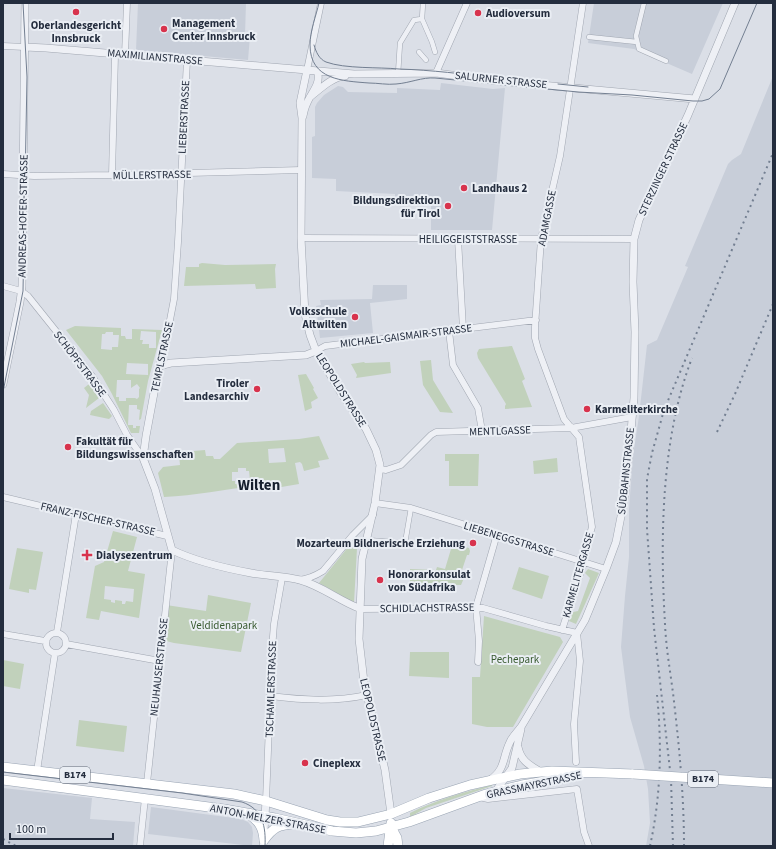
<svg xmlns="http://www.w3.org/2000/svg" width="776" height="849" font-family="'Source Sans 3',sans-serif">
<rect width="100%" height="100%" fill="#dbdfe7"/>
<path fill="#c8ced9" d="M138,3H246L245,35L250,36L248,60L136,50Z
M594,3H723L692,74L634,49L588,43Z
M773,76V846H646L650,823L648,789L644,766L630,717L621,647L625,596L629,557V509L633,456L639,416L647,345L657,340L688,267L685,266L728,164L732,160L741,154Z
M441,83L493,89L505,88L492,230H431V199L395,198V194L336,191V179L312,178V137L315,136V107L317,103L324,95L338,86L343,87L348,92L397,93V88L440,90Z
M373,285H407V299L370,303L373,333L320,338L316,306L321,305L320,300L372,299Z
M3,788L92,798L90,819L135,822L133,846H3Z
M151,807L241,819L248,822L252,827L253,833L252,846L148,834Z"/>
<path fill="#c1d1bb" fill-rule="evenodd" d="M202,263L225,265L276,264L275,269L276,288L256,289L255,284L184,286L186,267H199V264Z
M75,326L121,328V336H125L126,339H132V329L162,330L148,381L141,419L139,420L140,410L137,409V405H129L128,425H133V428H136V426H140L139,433H131L112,394L102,376L66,330ZM141,331L156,332V348H149V344H142L143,340H140ZM106,332H113V335H119L118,347H112V350L101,349L102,334H105ZM127,363L148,364V375L126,374ZM117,380H131V388L137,384L140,388L139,389V397L137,399L135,398H126V401H119V397H116Z
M512,346L525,379L522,381L532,407L505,409V406L506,404L478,358L477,353L479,349Z
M431,360L433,380L453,413L440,412L423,385L420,361Z
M364,362L365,363L390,362L391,373L356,378L357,375L351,364Z
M306,374L314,388L313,389L318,398L311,402L312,408L305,411L298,375Z
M89,384L99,398L86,408L89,395L84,388Z
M103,403L112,416L109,419L90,415L91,411Z
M319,436L329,459L318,461L320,467L304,471L302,464L300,462L295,463L299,484L258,491L257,486C226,489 195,496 164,497L158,473L163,467L180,465L179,455L182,452L205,450L206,456H213L214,459H220L237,443L299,439ZM284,448L286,462L269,463L268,449ZM238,468H246V471H249L250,480H248V483L235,484V481H232V472H238Z
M445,454H479L478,486H449V461H445Z
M557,458L558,472L534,474L533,461Z
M113,531L137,537L128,571L145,574L139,618L101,611L99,620L86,618L95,566L104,562ZM105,586L134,589L133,602L126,601L125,604H122V601L115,600V603L111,602V600L104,599Z
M349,546L357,548L354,603L319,583Z
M462,546L469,548L470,551L469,555H467L460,576L464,578L461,585H410V569L436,570L437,567L445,569L451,549L461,547Z
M17,548L43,552L36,590L29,589V593L9,589Z
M519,567L549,576L542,599L512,589Z
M588,569L599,573L576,624L569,621L573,612L578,611L590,578L585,573Z
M208,595L251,603L241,652L174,643L162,640L166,605L206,611Z
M484,616L560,637L563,642L513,727H487L472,724V677H480Z
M410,652H449V678L409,676Z
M3,660L24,664L20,689L3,686Z
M79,720L127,726L124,752L76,746Z
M492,785V786L426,808L410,817V813C436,800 464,792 492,785Z"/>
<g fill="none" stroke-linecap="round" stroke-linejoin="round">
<g stroke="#a0a6b1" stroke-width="5.5">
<path id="pedestrian" d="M423,3L422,19L432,42L435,52
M644,3L636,36L639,49L666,61
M589,37L637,42
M419,52L426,60
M398,74L400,43L414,20L422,19
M367,540L405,543L411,508"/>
</g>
<g stroke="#a0a6b1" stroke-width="7">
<path id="minor" d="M3,46L25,47
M125,55L127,3
M307,70L321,3
M436,73L467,3
M3,174L34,176L113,175L301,170
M112,175L115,55
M301,238L634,239
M458,239L463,329
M3,286L21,291L28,296L92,376L114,410L127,435L143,458
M449,331L453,365L478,408L482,431
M316,351L325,346L536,320
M159,366L170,320L174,299L178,242L187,60
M380,469L386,470L401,465L431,435L436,432L571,428L632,417
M3,497L167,536
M375,503L411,508L606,569
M299,580C309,579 315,576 323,571L353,535L373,515
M361,609L483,608L546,626L577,633L580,661L574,724L576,762
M562,630L582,568V561L592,527L579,437L564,419L538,349L535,338V327L541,239L560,156L583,3
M57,632L76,514
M46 643a10 10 0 1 1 20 0a10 10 0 1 1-20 0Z
M3,634L45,641
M66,644L160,661
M478,662L479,641L476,607L497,534
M270,696C303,700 334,702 367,695
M37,771L55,653
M147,783L172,550
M479,797L488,799L577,789L584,832L589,846
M266,801L272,649L274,624L282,578
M140,846L145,798"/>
</g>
<g stroke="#a0a6b1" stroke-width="8">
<path id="tertiary" d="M25,47L46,48L354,74L436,73L497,81L695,99
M307,70L300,103L302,118L301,238L305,314L310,335L316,351L341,393L366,429L376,450L380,465L375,503L362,559L359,639L364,682L385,770L391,814
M310,97C320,89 332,77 345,76
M303,116C304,111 305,107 307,103C311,93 322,83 317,71
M316,351L306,355L171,363L159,366L146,436L143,458L155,489L172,550C197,562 224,568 251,573C267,576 284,576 300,580C322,586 339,601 361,609
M3,384L20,302L22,286L25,3
M518,747C521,761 529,765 541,772
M490,780C506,769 502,758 510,742C512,737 517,732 521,727L585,620L606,569L616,542L625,496L634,398L635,332L633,282L634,239L639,220L688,115L735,3
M495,792L512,768L521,729
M263,846L266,801"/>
</g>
<g stroke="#99a4b3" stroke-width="10">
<path id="primary" d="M3,767L234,794L266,801L327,820L340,822H358L391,814L429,798L470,785L520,774L552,771L633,774
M3,780L224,809L275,818L332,831L356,833L376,831L409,822L486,794L522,785L575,776
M248,814C259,821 263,827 264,840
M391,827L397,838L398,846
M264,840C273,828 278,825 293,824
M388,846L391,823"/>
</g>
<use href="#pedestrian" stroke="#eef0f5" stroke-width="4.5"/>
<use href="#minor" stroke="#eef0f5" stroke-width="6"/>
<use href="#tertiary" stroke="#eef0f5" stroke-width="7"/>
<use href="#primary" stroke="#fff" stroke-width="9"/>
<path stroke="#737f91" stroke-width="1" d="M319,3C316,16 310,31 310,45C310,80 343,81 369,83C378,83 387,85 396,84C410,83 422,77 435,78L578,92L632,95L693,101H702L709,99L720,89L757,3
M314,45C316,52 319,59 326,62C345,69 379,67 399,69C431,70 464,74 496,78
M558,84L588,87
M3,392L23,291L27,77L23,3
M3,772L182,793L242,802C263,809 266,827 265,846"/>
<path stroke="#737f91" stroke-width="2" stroke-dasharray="2 4" stroke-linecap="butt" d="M717,432L735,394L773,304
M3,839L16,846
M650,846C661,796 662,745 657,695
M673,846L671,779L654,628L647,529V479L652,453L664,410L773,153
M684,846C684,795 679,744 673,693C670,670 666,647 665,624C660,539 661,438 692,358"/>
<g stroke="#99a4b3" stroke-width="10" stroke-linecap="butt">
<path id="primary-bridge" d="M633,774L773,783"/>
</g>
<use href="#primary-bridge" stroke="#fff" stroke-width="9"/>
</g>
<g fill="#d8334d" stroke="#eaeef4" stroke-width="1.5">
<circle cx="76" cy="12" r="4"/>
<circle cx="478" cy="13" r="4"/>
<circle cx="164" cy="29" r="4"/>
<circle cx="464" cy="188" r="4"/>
<circle cx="448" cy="206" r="4"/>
<circle cx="355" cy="317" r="4"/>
<circle cx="257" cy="389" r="4"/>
<circle cx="587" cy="409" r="4"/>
<circle cx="68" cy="447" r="4"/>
<circle cx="473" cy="543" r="4"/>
<path d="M85 549h4v4h4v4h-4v4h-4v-4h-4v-4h4z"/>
<circle cx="380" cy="580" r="4"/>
<circle cx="305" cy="763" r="4"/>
</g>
<g text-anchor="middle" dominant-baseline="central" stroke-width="4" stroke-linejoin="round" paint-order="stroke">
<g fill="#eaeef4" stroke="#5f6775" stroke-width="1">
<rect x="60" y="767" width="30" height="16" rx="3"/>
<rect x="688" y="771" width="30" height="16" rx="3"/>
</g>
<g font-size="10" font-weight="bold" fill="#242d3e">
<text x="75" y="775">B174</text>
<text x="703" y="779">B174</text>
</g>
<g font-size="11" font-weight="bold" fill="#242d3e" stroke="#eaeef4" text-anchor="start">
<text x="486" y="13">Audioversum</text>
<text x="172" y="23">Management<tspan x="172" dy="13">Center Innsbruck</tspan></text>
<text x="76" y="25" text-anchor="middle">Oberlandesgericht<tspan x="76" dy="13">Innsbruck</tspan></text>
<text x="472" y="188">Landhaus 2</text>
<text x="440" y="200" text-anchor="end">Bildungsdirektion<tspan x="440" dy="13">für Tirol</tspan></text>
<text x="347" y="311" text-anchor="end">Volksschule<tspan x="347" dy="13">Altwilten</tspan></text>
<text x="249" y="383" text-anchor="end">Tiroler<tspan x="249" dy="13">Landesarchiv</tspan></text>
<text x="595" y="409">Karmeliterkirche</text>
<text x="76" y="441">Fakultät für<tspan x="76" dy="13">Bildungswissenschaften</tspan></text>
<text x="465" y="543" text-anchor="end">Mozarteum Bildnerische Erziehung</text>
<text x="96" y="555">Dialysezentrum</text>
<text x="388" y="574">Honorarkonsulat<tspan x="388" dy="13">von Südafrika</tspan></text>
<text x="313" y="763">Cineplexx</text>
</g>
<g font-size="11" fill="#242d3e" stroke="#eaeef4">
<text transform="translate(155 57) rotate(5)">MAXIMILIANSTRASSE</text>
<text transform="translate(501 80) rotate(6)">SALURNER STRASSE</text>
<text transform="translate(184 117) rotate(-87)">LIEBERSTRASSE</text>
<text transform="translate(663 169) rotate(-65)">STERZINGER STRASSE</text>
<text transform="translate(152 175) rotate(-1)">MÜLLERSTRASSE</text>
<text transform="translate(23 216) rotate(-89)">ANDREAS-HOFER-STRASSE</text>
<text transform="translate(547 218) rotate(-79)">ADAMGASSE</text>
<text x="468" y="239">HEILIGGEISTSTRASSE</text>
<text transform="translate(406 336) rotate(-7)">MICHAEL-GAISMAIR-STRASSE</text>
<text transform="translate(162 357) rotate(-78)">TEMPLSTRASSE</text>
<text transform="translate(80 364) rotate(53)">SCHÖPFSTRASSE</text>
<text transform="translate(341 390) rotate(58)">LEOPOLDSTRASSE</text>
<text transform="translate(500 431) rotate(-2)">MENTLGASSE</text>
<text transform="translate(626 471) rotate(-84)">SÜDBAHNSTRASSE</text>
<text transform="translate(98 519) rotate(13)">FRANZ-FISCHER-STRASSE</text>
<text transform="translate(509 539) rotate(17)">LIEBENEGGSTRASSE</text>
<text transform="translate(578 575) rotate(-74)">KARMELITERGASSE</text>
<text transform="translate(427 608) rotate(-1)">SCHIDLACHSTRASSE</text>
<text transform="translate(159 667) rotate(-84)">NEUHAUSERSTRASSE</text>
<text transform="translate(271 689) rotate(-88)">TSCHAMLERSTRASSE</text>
<text transform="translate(373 720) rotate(77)">LEOPOLDSTRASSE</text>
<text transform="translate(534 785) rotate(-12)">GRASSMAYRSTRASSE</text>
<text transform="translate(268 819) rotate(11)">ANTON-MELZER-STRASSE</text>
</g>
<g font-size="11" fill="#385a30" stroke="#eaeef4">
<text x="224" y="625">Veldidenapark</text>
<text x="515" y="659">Pechepark</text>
</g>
<g font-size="15" font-weight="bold" fill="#161f2e" stroke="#eaeef4">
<text x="259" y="485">Wilten</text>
</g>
</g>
<rect width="776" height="849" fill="none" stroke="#242d3e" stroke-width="8"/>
<path d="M10 833v6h103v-6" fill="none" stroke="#242d3e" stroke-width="2"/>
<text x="16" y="833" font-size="12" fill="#242d3e" stroke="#eaeef4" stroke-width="3" paint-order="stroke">100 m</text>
</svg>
